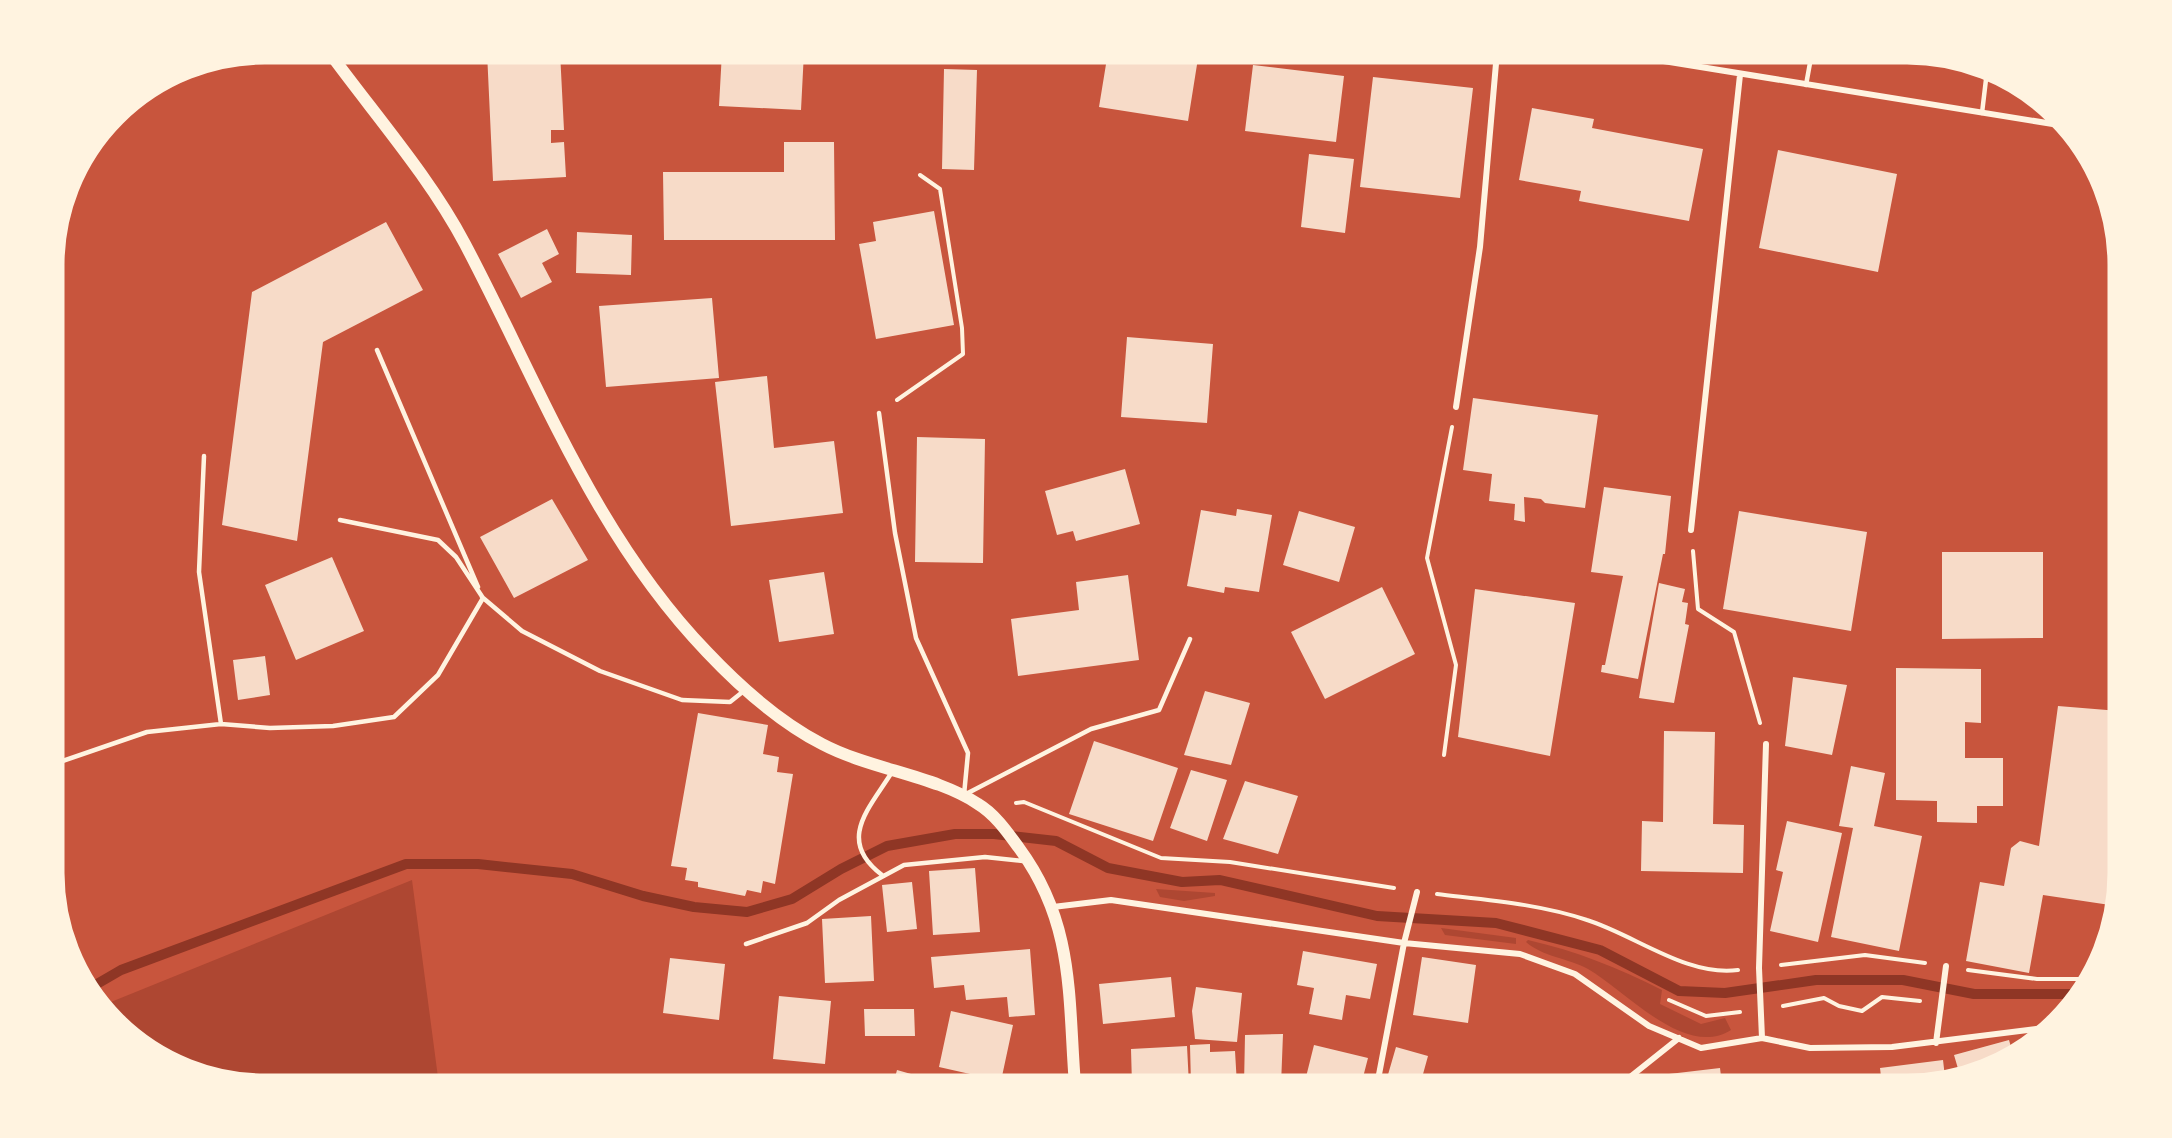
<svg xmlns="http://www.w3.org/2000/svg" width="2172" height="1138" font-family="Roboto,sans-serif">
<rect width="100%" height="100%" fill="#c8553d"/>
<path fill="#ae4732" d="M412,880L439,1085H265L171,1063L101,1006Z
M1156,889L1215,893V896L1184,901L1160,897Z
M1441,928L1516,938V944L1445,935Z
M1528,940C1576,951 1619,968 1662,990L1660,1004L1701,1024L1725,1018L1731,1030C1685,1059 1626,991 1588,969C1568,958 1543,957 1526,942Z"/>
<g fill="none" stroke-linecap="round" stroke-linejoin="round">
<path stroke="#8f3625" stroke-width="10" d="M90,988L121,970L406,864H478L572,874L643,896L694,907L747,912L792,899L841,869L887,846L955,834H994L1056,841L1108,868L1182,882L1220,880L1377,916L1496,923L1600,950L1679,991L1725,993L1816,980H1903L1974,994H2074"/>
</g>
<path fill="#f7dbc8" d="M487,52H560L564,130H551V143L564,142L566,177L493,181Z
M722,52H804L801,110L719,106Z
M1108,52H1199L1188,121L1099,107Z
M1253,65L1344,76L1336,142L1245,131Z
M944,69L977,70L974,170L942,169Z
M1373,77L1473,88L1460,198L1360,187Z
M1532,108L1594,119L1592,128L1703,149L1689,221L1579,201L1581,191L1519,180Z
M784,142H834L835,240H664L663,172H784Z
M1778,150L1897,174L1878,272L1759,248Z
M1309,154L1354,159L1345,233L1301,227Z
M934,211L954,325L876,339L859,244L876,241L873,222Z
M386,222L423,290L323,342L297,541L222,525L252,292Z
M547,229L559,254L542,263L552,282L521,298L498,254Z
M577,232L632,235L631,275L576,273Z
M712,298L719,378L606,387L599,306Z
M1127,337L1213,344L1207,423L1121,417Z
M767,376L774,448L834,441L843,513L731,526L715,382Z
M1473,398L1598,415L1585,508L1545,503L1541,499L1524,497L1525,522L1514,520L1515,504L1489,501L1492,474L1463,470Z
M917,437L985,439L983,563L915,562Z
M1125,469L1140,524L1076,541L1073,531L1057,535L1045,491Z
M1604,487L1671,496L1665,554H1663L1638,679L1601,672L1602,665H1605L1623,576L1591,572Z
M552,499L588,560L514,598L480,537Z
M1237,509L1272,515L1259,592L1225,587L1224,593L1187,586L1201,510L1236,516Z
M1299,511L1355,527L1339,582L1283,565Z
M1739,511L1867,532L1851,631L1723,609Z
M1942,552H2043V638L1942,639Z
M332,557L364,631L296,660L265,585Z
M824,572L834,634L779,642L769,580Z
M1128,575L1139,660L1018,676L1011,619L1079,610L1076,582Z
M1659,583L1685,589L1682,602L1688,603L1685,624L1689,625L1674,703L1639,698Z
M1382,587L1415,654L1325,699L1291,632Z
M1475,589L1575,603L1550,756L1458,737Z
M265,656L270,695L238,700L233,660Z
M1896,668L1981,669V723L1965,722V758H2003V806H1977V823L1937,822V801L1896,800Z
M1793,677L1847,685L1832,755L1785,746Z
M1205,691L1250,703L1231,765L1184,755Z
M2058,706L2119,711V834L2110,905L2043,895L2029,973L1966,961L1980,882L2004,886L2011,848L2020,841L2039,846Z
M698,713L768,725L763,754L779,757L777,772L793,774L775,884L763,881L761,893L747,890L745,896L698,887V882L685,880L687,868L671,866Z
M1664,731L1715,732L1713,824L1744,825L1743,873L1641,871L1642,821L1663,822Z
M1094,741L1178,768L1153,841L1069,814Z
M1851,766L1885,773L1874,826L1922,836L1899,951L1831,937L1853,828L1839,826Z
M1191,770L1227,780L1207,841L1170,828Z
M1245,781L1298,796L1278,854L1223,839Z
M1787,821L1842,833L1818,942L1770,931L1783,872L1776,870Z
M975,868L980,932L933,935L929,871Z
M912,882L917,929L887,932L882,885Z
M871,916L874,981L825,983L822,919Z
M1030,949L1035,1015L1009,1017L1007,997L966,1000L964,985L934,988L931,957Z
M1303,951L1377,964L1370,999L1346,995L1342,1020L1309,1014L1314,988L1297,985Z
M1422,957L1476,965L1468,1023L1413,1015Z
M670,958L725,964L719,1020L663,1013Z
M1171,977L1175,1017L1103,1024L1099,984Z
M1196,987L1242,993L1237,1042L1195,1039L1192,1011Z
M779,996L831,1001L825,1064L773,1059Z
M864,1009H914L915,1036H865Z
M951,1011L1013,1025L1001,1081L939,1067Z
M1283,1034L1281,1085H1244L1245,1035Z
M2009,1040L2013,1054L1959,1072L1954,1055Z
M1210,1044V1052L1235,1051L1237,1085H1191L1190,1045Z
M1314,1045L1368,1058L1361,1085H1304Z
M1187,1046L1189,1085H1132L1131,1049Z
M1396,1047L1428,1056L1420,1085H1385Z
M1943,1060L1945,1077L1920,1085H1882L1880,1068Z
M1720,1068L1722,1085H1653L1652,1076Z
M897,1070L925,1078L922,1085H893Z"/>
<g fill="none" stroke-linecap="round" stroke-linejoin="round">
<path stroke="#fff3e0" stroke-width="4" d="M897,400L963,354L962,328L940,189L920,175
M1693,551L1698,609L1734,632L1760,723
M1444,755L1456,665L1427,558L1452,427
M1016,803L1024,802L1161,858L1230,862L1394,888
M1437,894C1487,900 1540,904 1587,920C1635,935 1687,977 1738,970
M1781,965L1865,955L1925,963
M1968,970L2037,979H2087
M1669,1000L1706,1016L1740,1012
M1783,1006L1824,998L1839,1006L1862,1011L1882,997L1920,1001"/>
<path stroke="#fff3e0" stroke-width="4.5" d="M1806,85L1812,52
M1982,113L1987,71
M377,350L478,587
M879,413L895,533L916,638L968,753L964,795
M204,456L199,572L221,724
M482,597L522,631L600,671L682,700L730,702L745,690
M54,764L147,732L221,724L270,728L333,726L394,717L438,675L483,598L456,557L438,540L340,520
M966,794L1091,729L1159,710L1190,639
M882,875C836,840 869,809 892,772
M746,944L807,923L839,900L904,865L985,857L1023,861"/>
<path stroke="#fff3e0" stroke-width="6" d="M1608,52L2059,125
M1456,407L1480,247L1497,52
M1691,530L1740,75
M1053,907L1111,900L1404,943L1520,954L1575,974L1649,1026L1701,1048L1762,1038L1810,1048L1892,1047L2044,1028
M1762,1038L1759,968L1766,744
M1936,1043L1946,966
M1377,1085L1404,943L1417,892
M1620,1085L1679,1038"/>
<path stroke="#fff3e0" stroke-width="12" d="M329,52C375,115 429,176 465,244C539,384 595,536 707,652C741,688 778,721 822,744C869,769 937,776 978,804C995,814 1008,833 1019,848C1075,924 1068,997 1075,1085"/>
</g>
<path d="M0 0H2172V1138H0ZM265 63H1907A202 202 0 0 1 2109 265V873A202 202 0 0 1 1907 1075H265A202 202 0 0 1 63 873V265A202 202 0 0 1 265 63Z" fill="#fff3e0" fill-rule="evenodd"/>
<path fill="none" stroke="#fff3e0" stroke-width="3" d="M265 63H1907A202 202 0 0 1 2109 265V873A202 202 0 0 1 1907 1075H265A202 202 0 0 1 63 873V265A202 202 0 0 1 265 63Z"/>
</svg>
